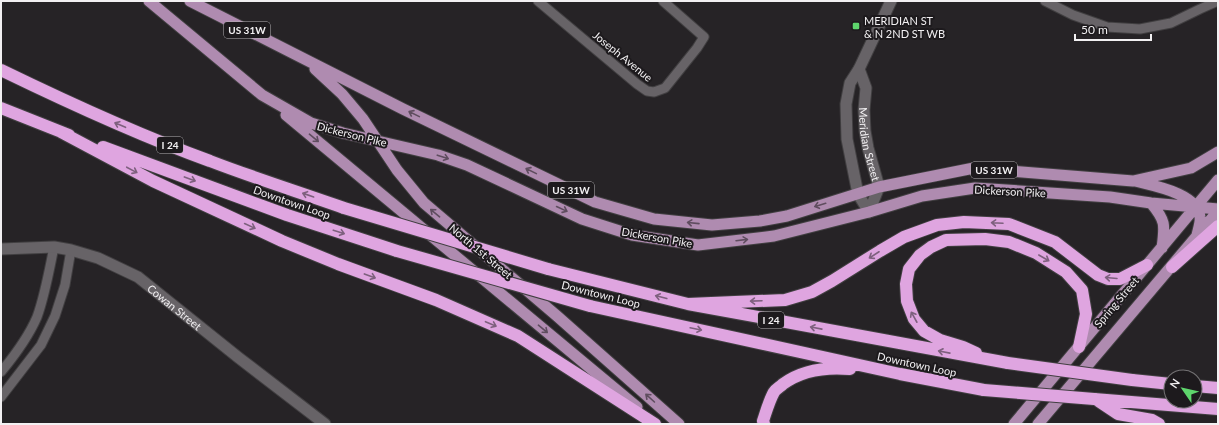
<svg xmlns="http://www.w3.org/2000/svg" width="1219" height="425" font-family="Lato,sans-serif">
<rect width="100%" height="100%" fill="#262326"/>
<g fill="none" stroke-linecap="round" stroke-linejoin="round">
<g stroke="#413f41" stroke-width="11">
<path id="minor" d="M538,1L637,84L647,91L654,92L665,88L697,48L704,37L663,1
M1045,1L1073,15L1107,27L1140,29L1171,23L1200,9L1218,1
M1,372C15,355 28,338 37,317C45,295 49,271 54,247
M1,397L41,345L55,316L65,285L71,250"/>
</g>
<g stroke="#413f41" stroke-width="13">
<g id="tertiary">
<path id="s1" d="M859,69L866,88L864,110L865,131L868,148L879,187L869,212"/>
<path d="M869,212L858,194L847,139L846,104L850,83L859,69L891,1"/>
<path id="s2" d="M1,249L54,247L71,250L98,258L138,277L239,358L325,424"/>
</g>
</g>
<g stroke="#413f41" stroke-width="13">
<path id="primary" d="M149,1L262,95L311,123L343,133L438,155L467,165L582,219L632,235L698,245L774,236L869,212L922,196L975,188L1110,197L1151,203L1218,209
M190,1L403,109L595,202L654,219L712,225L760,221L787,216L879,187L974,168L1133,181L1191,168L1218,152
M315,69L342,94L363,119L397,170L424,203L557,316L679,424
M286,115L637,407
M1135,181C1154,186 1197,193 1200,217C1201,222 1198,230 1197,235
M1151,203C1166,221 1165,225 1162,248
M1014,424L1218,180
M1038,424L1218,211"/>
</g>
<g stroke="#413f41" stroke-width="14">
<path id="motorway" d="M1,70C69,103 138,135 210,161C254,178 299,192 344,208
M1,108L69,135
M61,132L153,181L282,241L338,264L436,300L518,336L655,424
M103,147L287,215L397,251
M1172,267L1218,226
M548,269L688,304L1008,363
M688,304L785,300L812,292L832,281L880,251L904,237L937,225L964,222L1009,224L1055,242L1098,275L1108,279H1120L1147,265
M590,306L900,374L984,390
M976,353L963,347L940,340L924,331L914,319L907,301L906,284L909,269L920,255L931,247L946,240L985,239L1009,242L1036,253L1066,272L1082,290L1086,314L1079,347
M1132,380L1171,384
M1195,386L1218,388
M1094,399L1218,409
M1097,400L1118,414L1152,420L1159,424
M764,424L763,421C766,412 769,401 774,392C776,389 780,387 783,384C802,370 827,367 850,369"/>
</g>
<use href="#minor" stroke="#676367" stroke-width="9"/>
<use href="#tertiary" stroke="#676367" stroke-width="11"/>
<use href="#primary" stroke="#af8bb0" stroke-width="11"/>
<use href="#motorway" stroke="#dfa5e0" stroke-width="12"/>
<g stroke="#413f41" stroke-width="14" stroke-linecap="butt">
<path id="motorway-bridge" d="M344,208L548,269
M397,251L590,306
M1008,363L1132,380
M984,390L1094,399"/>
</g>
<use href="#motorway-bridge" stroke="#dfa5e0" stroke-width="12"/>
</g>
<defs><path id="oneway-shaft" d="M-6 0H5M1.5-3L5.5 0L1.5 3" fill="none" stroke-width="1.6" stroke-linecap="round" stroke-linejoin="round"/></defs>
<g stroke="#5f4d5f">
<use href="#oneway-shaft" transform="translate(414 114) rotate(-154)"/>
<use href="#oneway-shaft" transform="translate(314 138) rotate(40)"/>
<use href="#oneway-shaft" transform="translate(443 157) rotate(18)"/>
<use href="#oneway-shaft" transform="translate(531 171) rotate(-154)"/>
<use href="#oneway-shaft" transform="translate(820 205) rotate(163)"/>
<use href="#oneway-shaft" transform="translate(562 209) rotate(25)"/>
<use href="#oneway-shaft" transform="translate(435 213) rotate(-140)"/>
<use href="#oneway-shaft" transform="translate(693 223) rotate(-174)"/>
<use href="#oneway-shaft" transform="translate(742 240) rotate(-7)"/>
<use href="#oneway-shaft" transform="translate(543 329) rotate(40)"/>
<use href="#oneway-shaft" transform="translate(650 398) rotate(-138)"/>
</g>
<g stroke="#7e607e">
<use href="#oneway-shaft" transform="translate(120 125) rotate(-157)"/>
<use href="#oneway-shaft" transform="translate(132 170) rotate(28)"/>
<use href="#oneway-shaft" transform="translate(190 179) rotate(20)"/>
<use href="#oneway-shaft" transform="translate(308 195) rotate(-161)"/>
<use href="#oneway-shaft" transform="translate(997 223) rotate(-177)"/>
<use href="#oneway-shaft" transform="translate(250 226) rotate(25)"/>
<use href="#oneway-shaft" transform="translate(339 232) rotate(18)"/>
<use href="#oneway-shaft" transform="translate(874 255) rotate(147)"/>
<use href="#oneway-shaft" transform="translate(1044 258) rotate(30)"/>
<use href="#oneway-shaft" transform="translate(370 276) rotate(20)"/>
<use href="#oneway-shaft" transform="translate(1111 278) rotate(-175)"/>
<use href="#oneway-shaft" transform="translate(661 297) rotate(-166)"/>
<use href="#oneway-shaft" transform="translate(756 301) rotate(178)"/>
<use href="#oneway-shaft" transform="translate(914 317) rotate(-119)"/>
<use href="#oneway-shaft" transform="translate(491 324) rotate(23)"/>
<use href="#oneway-shaft" transform="translate(816 328) rotate(-169)"/>
<use href="#oneway-shaft" transform="translate(696 329) rotate(12)"/>
<use href="#oneway-shaft" transform="translate(944 352) rotate(-169)"/>
</g>
<rect fill="#5ed56c" stroke="#1d1a1d" stroke-width="1.5" x="852" y="22" width="8" height="8" rx="2"/>
<g text-anchor="middle" dominant-baseline="central" stroke-width="4" stroke-linejoin="round" paint-order="stroke">
<g fill="#1d1a1d" stroke="#b2b0b2" stroke-width="1">
<rect x="224" y="22" width="46" height="16" rx="3"/>
<rect x="157" y="137" width="26" height="16" rx="3"/>
<rect x="971" y="162" width="46" height="16" rx="3"/>
<rect x="548" y="182" width="46" height="16" rx="3"/>
<rect x="758" y="312" width="26" height="16" rx="3"/>
</g>
<g font-size="10" font-weight="bold" fill="#f2f0f2">
<text x="247" y="30">US 31W</text>
<text x="170" y="145">I 24</text>
<text x="994" y="170">US 31W</text>
<text x="571" y="190">US 31W</text>
<text x="771" y="320">I 24</text>
</g>
<g font-size="11" fill="#f2f0f2" stroke="#1d1a1d" text-anchor="start">
<text x="864" y="20">MERIDIAN ST<tspan x="864" dy="13">&amp; N 2ND ST WB</tspan></text>
</g>
<g font-size="11" fill="#f2f0f2" stroke="#1d1a1d">
<text transform="translate(623 56) rotate(39)">Joseph Avenue</text>
<text transform="translate(352 134) rotate(14)">Dickerson Pike</text>
<text stroke="none"><textPath href="#s1" startOffset="77">Meridian Street</textPath></text>
<text transform="translate(1010 191) rotate(3)">Dickerson Pike</text>
<text transform="translate(292 202) rotate(19)">Downtown Loop</text>
<text transform="translate(657 237) rotate(10)">Dickerson Pike</text>
<text transform="translate(481 251) rotate(40)">North 1st Street</text>
<text transform="translate(601 294) rotate(14)">Downtown Loop</text>
<text transform="translate(1116 302) rotate(-50)">Spring Street</text>
<text stroke="none"><textPath href="#s2" startOffset="190">Cowan Street</textPath></text>
<text transform="translate(917 364) rotate(12)">Downtown Loop</text>
</g>
</g>
<rect width="1219" height="425" fill="none" stroke="#f2f0f2" stroke-width="4"/>
<g transform="translate(1183 389) rotate(304)"><circle r="19" fill="#1d1a1d" stroke="#727072"/>
<path d="M0-3L7 15L0 10L-7 15Z" fill="#5ed56c"/>
<text y="-6" font-size="11" font-weight="bold" text-anchor="middle" fill="#f2f0f2">N</text>
</g>
<path d="M1075 34v6h76v-6" fill="none" stroke="#f2f0f2" stroke-width="2"/>
<text x="1081" y="34" font-size="12" fill="#f2f0f2" stroke="#1d1a1d" stroke-width="3" paint-order="stroke">50 m</text>
</svg>
